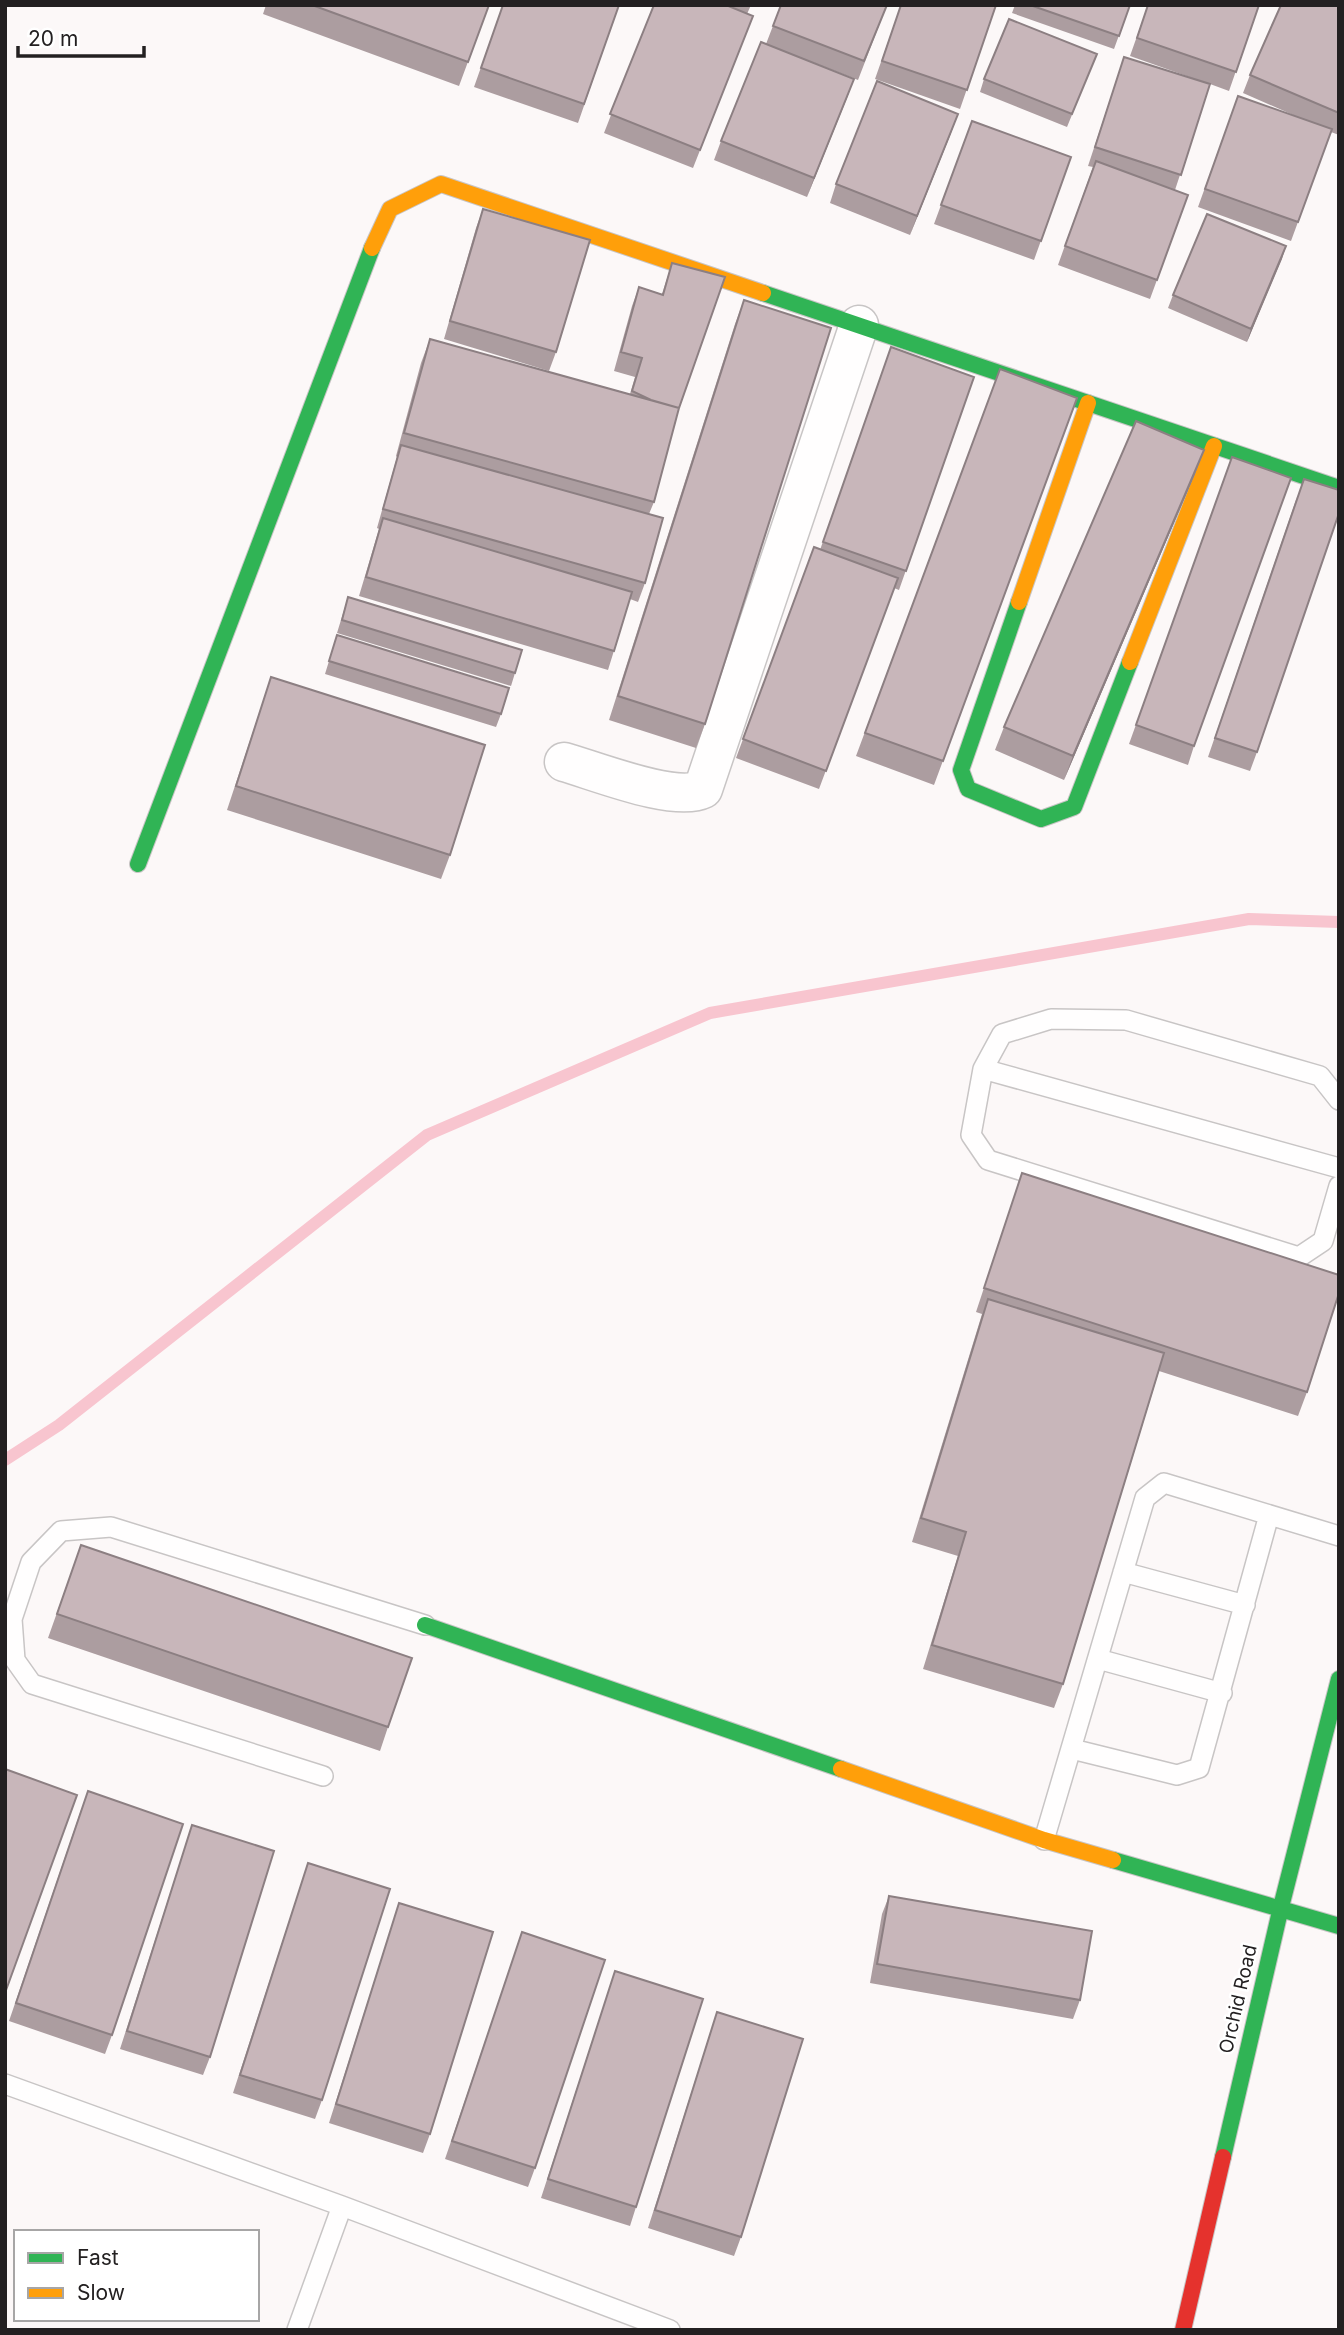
<svg xmlns="http://www.w3.org/2000/svg" width="1344" height="2335" font-family="Inter,sans-serif">
<rect width="100%" height="100%" fill="#fcf8f8"/>
<g fill="none" stroke-linecap="round" stroke-linejoin="round">
<path stroke="#f8c5cf" stroke-width="12" d="M5,1460L59,1425L427,1135L710,1013L1249,919L1339,922"/>
<g stroke="#c8c5c5" stroke-width="22">
<path id="lane" d="M983,1069L971,1135L988,1160L1299,1257L1323,1241L1339,1186
M1339,1100L1320,1076L1126,1020L1051,1019L1002,1034L983,1069L1339,1168
M1123,1572L1245,1605
M1098,1659L1222,1693
M1072,1749L1177,1775L1199,1768L1269,1515
M323,1776L32,1684L15,1660L12,1619L31,1562L61,1531L111,1527L425,1625
M1044,1840L1145,1498L1164,1483L1339,1536
M5,2084L342,2206L670,2330
M297,2330L342,2206"/>
</g>
<g stroke="#c8c5c5" stroke-width="41">
<path id="street" d="M564,762C596,771 675,803 703,789L859,325"/>
</g>
<g stroke="#c8c5c5" stroke-width="18">
<path id="fast" d="M763,293L1339,488
M1019,602L961,770L968,789L1041,819L1074,807L1130,662
M138,864L372,248
M425,1625L841,1769
M1113,1860L1339,1926
M1223,2157L1281,1907L1339,1679"/>
</g>
<g stroke="#c8c5c5" stroke-width="18">
<path id="slow" d="M372,248L390,209L441,184L763,293
M1019,602L1088,403
M1130,662L1214,446
M841,1769L1044,1840L1113,1860"/>
</g>
<g stroke="#c8c5c5" stroke-width="18">
<path id="jam" d="M1183,2330L1223,2157"/>
</g>
<use href="#lane" stroke="#fffefe" stroke-width="19"/>
<use href="#street" stroke="#fffefe" stroke-width="38"/>
<use href="#fast" stroke="#30b455" stroke-width="16"/>
<use href="#slow" stroke="#ff9f0a" stroke-width="16"/>
<use href="#jam" stroke="#e5322d" stroke-width="16"/>
</g>
<path fill="#ac9da0" d="M266,5H489L459,86L263,14Z
M503,5H619L578,123L474,87Z
M654,5H751L747,14L753,16L693,168L604,133Z
M781,5H887L858,80L802,58L854,79L807,197L714,160L721,141L766,44Z
M901,5H996L960,109L875,79Z
M1015,5H1130L1114,49L1012,13Z
M1148,5H1259L1229,91L1210,84L1175,190L1188,195L1150,299L1058,265L1093,167L1088,166L1124,57L1198,80L1130,56Z
M1339,5V135L1331,132L1291,241L1198,207L1238,96L1300,118L1243,93L1250,75Z
M1092,66L1067,127L980,92L984,79Z
M972,121L1071,157L1034,260L934,224Z
M951,133L910,235L830,203L836,184Z
M483,209L556,352L549,371L444,339L476,228Z
M1286,246L1247,342L1168,308L1173,295Z
M672,263L679,408L654,502L649,514L645,583L638,602L630,599L608,670L359,596L379,529L377,528L397,457L396,456L421,363L430,339L630,394L635,377L614,371L632,306L639,287L662,294Z
M744,300L705,724L696,748L609,720L735,324Z
M891,347L974,377L899,590L894,588L819,789L736,758L814,547L820,550Z
M1000,369L1077,398L934,785L856,756Z
M1204,450L1195,474L1064,780L995,750L1004,727Z
M1232,457L1194,746L1188,765L1129,744Z
M1297,497L1257,752L1250,771L1208,757Z
M348,597L515,673L511,686L337,633Z
M337,635L501,714L496,727L325,674Z
M271,677L450,855L441,879L227,810Z
M1022,1173L1307,1392L1298,1416L1159,1371L1063,1684L1054,1708L923,1669L958,1556L912,1542L982,1314L976,1312Z
M81,1545L388,1727L380,1751L48,1638Z
M81,1810L112,2035L105,2054L9,2021Z
M192,1825L210,2057L203,2075L120,2049Z
M308,1863L322,2100L315,2119L233,2093Z
M889,1896L1080,2000L1073,2019L870,1983L882,1914Z
M399,1903L430,2134L423,2153L329,2123Z
M516,1950L535,2168L528,2187L445,2159Z
M615,1971L636,2207L630,2226L541,2198Z
M717,2012L741,2237L734,2256L648,2228Z"/>
<path fill="#8c7f82" d="M854,79L847,98L807,197L814,178Z
M958,114L951,133L910,235L917,216Z
M1286,246L1282,259L1247,342L1251,329Z
M1204,450L1195,474L1064,780L1073,756Z"/>
<path fill="#c8b6ba" stroke="#8c7f82" stroke-width="2" d="M312,5H489L468,62Z
M503,5H619L584,104L481,68Z
M654,5H726L753,16L700,150L610,114Z
M781,5H887L864,61L773,26Z
M901,5H996L967,90L882,61Z
M1030,5H1130L1119,36Z
M1148,5H1259L1236,72L1137,38Z
M1281,5H1339V113L1250,75Z
M1009,19L1097,54L1072,114L984,79Z
M761,42L854,79L814,178L721,141Z
M1124,57L1210,84L1181,175L1095,147Z
M877,81L958,114L917,216L836,184Z
M1238,96L1332,129L1298,222L1205,189Z
M972,121L1071,157L1041,241L941,205Z
M1096,161L1188,195L1157,280L1065,246Z
M483,209L590,240L556,352L450,321Z
M1207,214L1286,246L1251,329L1173,295Z
M672,263L725,277L679,408L651,400L632,391L642,358L621,352L639,287L663,295Z
M744,300L831,328L705,724L618,696Z
M430,339L679,408L654,502L404,433Z
M891,347L974,377L906,571L823,542Z
M1000,369L1077,398L943,761L865,733Z
M1136,421L1204,450L1073,756L1004,727Z
M401,445L663,518L645,583L383,509Z
M1232,457L1291,478L1194,746L1136,725Z
M1304,479L1339,490V513L1257,752L1215,738Z
M383,518L632,592L614,651L366,577Z
M814,547L898,578L826,771L743,739Z
M348,597L522,650L515,673L342,620Z
M337,635L509,688L501,714L329,661Z
M271,677L485,745L450,855L236,786Z
M1022,1173L1339,1275V1293L1307,1392L984,1288Z
M988,1299L1164,1353L1063,1684L932,1645L966,1532L921,1518Z
M81,1545L412,1658L388,1727L57,1614Z
M5,1769L77,1795L5,1993Z
M88,1791L183,1824L112,2035L16,2003Z
M192,1825L274,1851L210,2057L127,2031Z
M308,1863L390,1889L322,2100L240,2075Z
M889,1896L1092,1931L1080,2000L877,1964Z
M399,1903L493,1932L430,2134L336,2104Z
M522,1932L605,1960L535,2168L452,2141Z
M615,1971L703,1999L636,2207L548,2179Z
M717,2012L803,2039L741,2237L655,2210Z"/>
<g text-anchor="middle" dominant-baseline="central" stroke-width="5" stroke-linejoin="round" paint-order="stroke">
<g font-size="19" fill="#232021" stroke="#fff">
<text transform="translate(1238 1999) rotate(-77)">Orchid Road</text>
</g>
</g>
<rect width="1344" height="2335" fill="none" stroke="#232021" stroke-width="14"/>
<rect x="14" y="2230" width="245" height="91" fill="#ffffff" stroke="#a7a6a6" stroke-width="2"/>
<rect x="28" y="2253" width="35" height="10" fill="#30b455" stroke="#a7a6a6" stroke-width="2"/>
<text x="77" y="2265" font-size="21" fill="#232021">Fast</text>
<rect x="28" y="2288" width="35" height="10" fill="#ff9f0a" stroke="#a7a6a6" stroke-width="2"/>
<text x="77" y="2300" font-size="21" fill="#232021">Slow</text>
<path d="M18 46v10h126v-10" fill="none" stroke="#232021" stroke-width="3.5"/>
<text x="28" y="46" font-size="21" fill="#232021" stroke="#ffffff" stroke-width="5" paint-order="stroke">20 m</text>
</svg>
